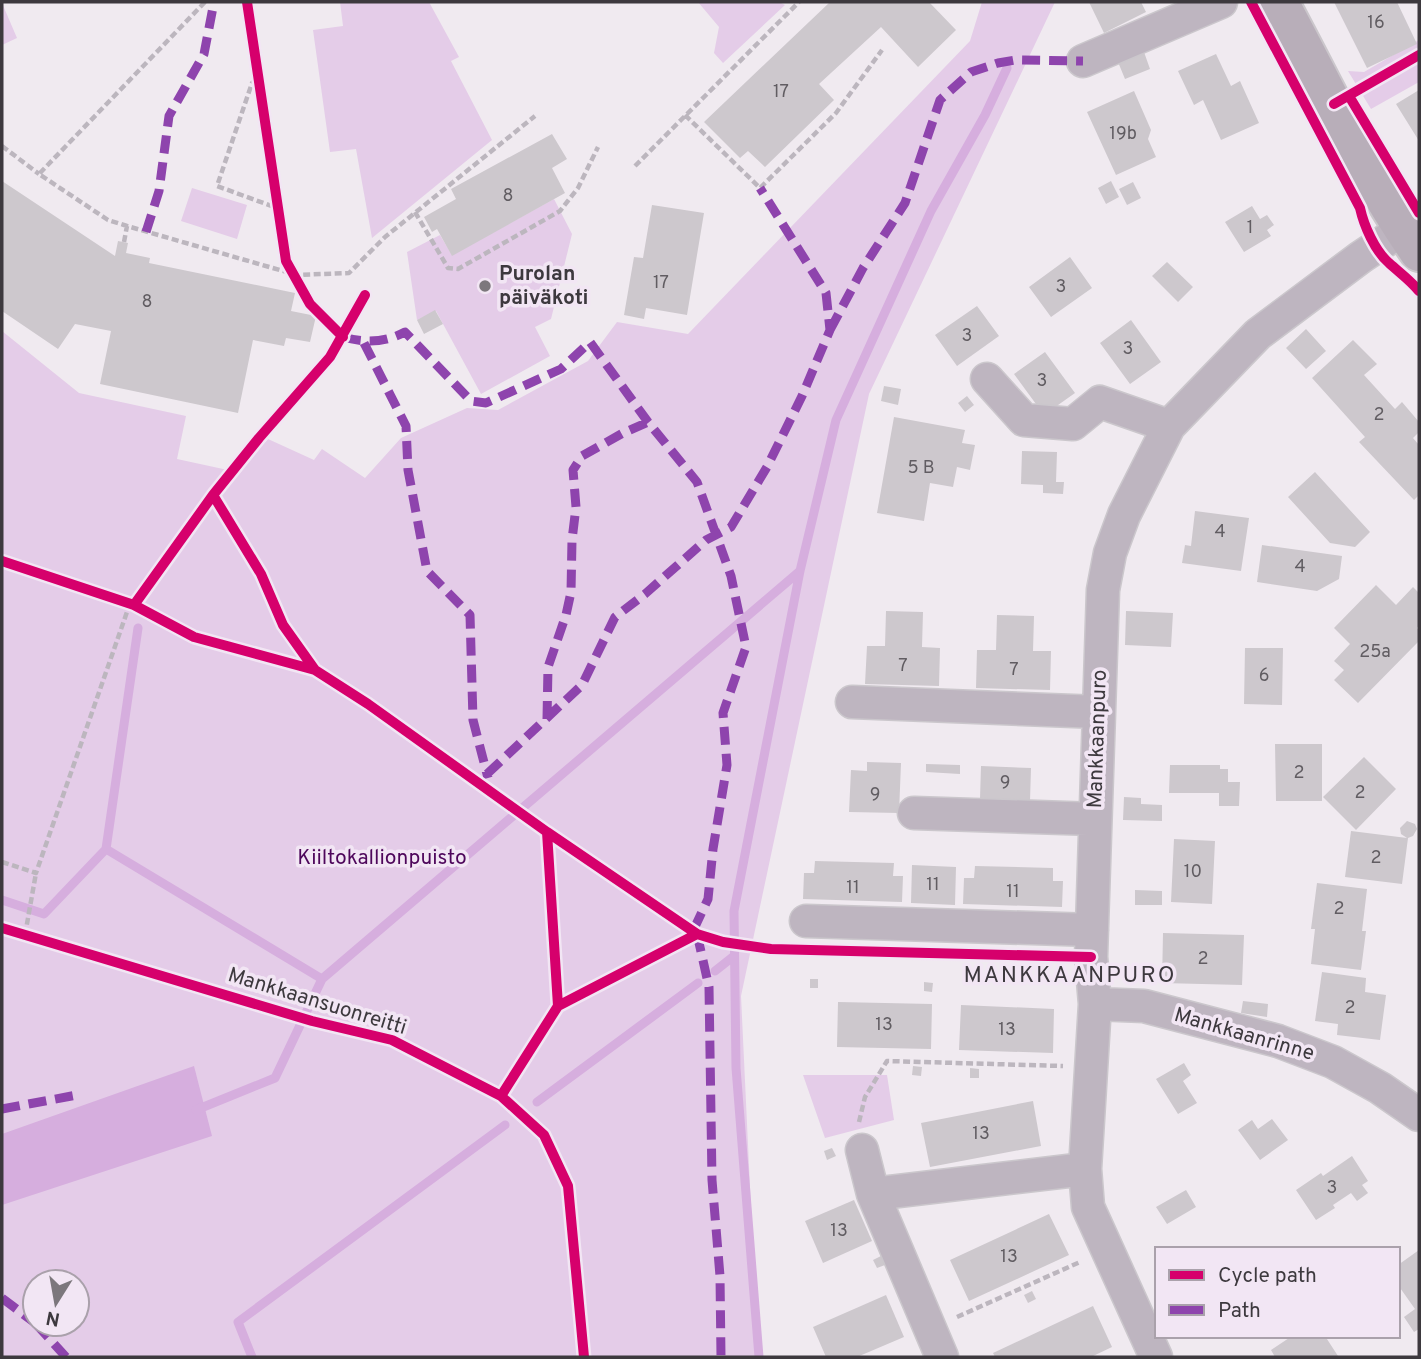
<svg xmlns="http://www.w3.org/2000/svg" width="1421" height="1359" font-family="Overpass,sans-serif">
<rect width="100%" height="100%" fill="#f0eaf0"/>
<path fill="#e4cce8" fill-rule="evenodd" d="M340,2H429L459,57L451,61L492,140L372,238L356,149L330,152L313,30L343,26Z
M698,2H779L785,5L723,63L714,53L719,27Z
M982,2H1055L869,394L741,996L758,1357H2V331L79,393L186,416L177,459L237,472L268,439L314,460L322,449L365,478L401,438L467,408L498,410L588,361L617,322L688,334L970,41ZM35,1282H77V1324H35Z
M2,3L17,38L2,45Z
M1419,40V82L1371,109L1348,71L1364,72Z
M192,188L247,205L237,239L181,221Z
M554,199L572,234L551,319L535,327L550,356L481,394L436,311L417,320L407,252L440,235L452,255Z
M803,1075H887L894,1120L825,1138Z"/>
<path fill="#d6aede" d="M194,1066L212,1136L2,1205V1134Z"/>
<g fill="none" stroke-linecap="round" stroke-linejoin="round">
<path stroke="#d6aede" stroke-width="9" d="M138,628L106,849L322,979
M2,900L44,914L106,849
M715,971L734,956
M537,1102L698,983
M196,1110L275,1078L322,979L800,571
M252,1357L238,1322L505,1125
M759,1357L736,1068L734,911L800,571L836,420L931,211L985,115L1007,68"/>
</g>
<path fill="#cdc8cd" d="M830,2H929L956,30L918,67L881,27L819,84L834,100L765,167L748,151L740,158L704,122Z
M1089,2H1141L1146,12L1104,33Z
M1334,2H1397L1417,44L1367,68Z
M1144,52L1150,69L1125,79L1118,62Z
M1216,54L1231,86L1240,81L1259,123L1221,140L1203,100L1194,105L1178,71Z
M1419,90V141L1396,104Z
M1134,91L1151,130L1148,139L1156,157L1116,175L1087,112Z
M552,134L567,159L552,168L565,193L452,256L437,229L432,232L424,217L456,199L451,189Z
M2,181L115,256L118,241L128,243L126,253L150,258L149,263L295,293L291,311L316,316L310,342L286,338L284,346L253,340L238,413L100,384L111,331L75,324L58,349L2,311Z
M1111,181L1119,197L1106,204L1098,188Z
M1133,182L1141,198L1127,205L1119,189Z
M652,205L704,213L687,315L646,308L644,319L624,315L634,257L643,258Z
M1252,206L1260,219L1267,215L1274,225L1267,230L1271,236L1244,252L1225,222Z
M1070,257L1092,288L1051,317L1029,287Z
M1167,262L1193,287L1178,302L1152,276Z
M977,306L999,336L957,366L935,335Z
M435,310L443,324L424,334L417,320Z
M1131,320L1161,362L1130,384L1100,343Z
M1306,329L1326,351L1306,369L1286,348Z
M1353,340L1377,364L1364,375L1395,409L1402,402L1419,422V432L1413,438L1419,445V495L1414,500L1359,442L1365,437L1312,378Z
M1045,352L1075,393L1044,415L1014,374Z
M884,386L901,389L898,405L881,401Z
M967,396L974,405L965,412L958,403Z
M894,417L965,430L962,443L975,445L970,470L957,467L953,487L930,483L924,521L877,513Z
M1022,451L1057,452L1056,482H1064L1063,494L1043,493V485L1021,484Z
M1315,472L1370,532L1355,547L1330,543L1288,497Z
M1195,511L1249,518L1241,571L1182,563L1185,545L1191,546Z
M1262,545L1342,556L1339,579L1317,591L1257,582Z
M1376,585L1396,605L1413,587L1419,593V625L1417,628L1419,631V641L1358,703L1334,680L1344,670L1334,661L1350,644L1334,628Z
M886,611L923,612L922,647L940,648L939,686L865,684L867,646H885Z
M1126,611L1173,613L1171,647L1125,645Z
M997,615L1034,616L1033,651H1051L1050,690L976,688L977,650H996Z
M1245,648H1283L1282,705L1244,704Z
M1275,744H1322V801H1276Z
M1364,757L1396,789L1356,830L1323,797Z
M867,762L901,763L899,813L849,812L851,770L867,771Z
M926,764L960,765V774L926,772Z
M1170,765H1220V769H1228V782H1240L1239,806H1219V793H1169Z
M981,766L1031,768L1030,801L980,799Z
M1124,797L1141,798V804L1162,805V821L1123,820Z
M1407,821L1415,824L1417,829L1413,836L1408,838L1402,884L1345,877L1351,831L1407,838L1401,834L1400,828Z
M1174,839L1215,841L1212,904L1171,902Z
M815,861L894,863L893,876H903L902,902L803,899L804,873H814Z
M912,865L956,867L955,905L911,903Z
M975,866L1053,868V881H1063L1062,907L963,904L964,878H974Z
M1317,883L1367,889L1362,931H1366L1361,970L1311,964L1315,929H1311Z
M1135,890L1162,891V905H1135Z
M1163,933L1244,935L1242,985L1162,983Z
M1322,972L1366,978L1365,992L1386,995L1380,1040L1337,1035L1338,1024L1315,1021Z
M810,979H818V988H810Z
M924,982L933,983L932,992L924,991Z
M1243,1001L1268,1004L1267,1017L1241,1013Z
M838,1002L932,1004L931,1049L837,1047Z
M961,1005L1054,1009L1053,1053L959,1050Z
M1184,1063L1191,1075L1183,1081L1197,1103L1178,1114L1156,1079Z
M913,1066L922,1067L921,1076L912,1075Z
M970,1068L979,1069V1078H970Z
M1033,1101L1041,1146L930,1167L921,1123Z
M1272,1119L1288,1140L1260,1160L1238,1130L1252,1120L1258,1129Z
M832,1148L836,1156L827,1160L824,1151Z
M1352,1156L1368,1181L1362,1185L1368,1193L1357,1201L1351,1193L1333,1205L1335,1208L1316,1220L1296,1190L1321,1173L1323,1176Z
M1186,1190L1196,1207L1167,1224L1156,1207Z
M854,1200L872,1241L823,1263L805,1221Z
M1049,1214L1069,1255L969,1301L950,1260Z
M1419,1250V1329L1414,1332L1404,1317L1415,1309L1398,1285V1265Z
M881,1256L885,1265L877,1268L873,1260Z
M1032,1291L1036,1299L1028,1303L1024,1295Z
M886,1295L904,1337L857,1357H826L813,1327Z
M1093,1306L1112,1347L1091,1357H995L993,1353Z
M1292,1336H1325L1338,1356L1275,1357L1271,1350Z"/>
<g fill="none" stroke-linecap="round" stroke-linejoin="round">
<g stroke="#cbc7cc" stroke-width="35">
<path id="minor" d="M1083,61L1221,2
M987,379L1024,420L1073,424L1100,402L1169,426
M852,702L1099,712
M914,813L1095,819
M806,921L1092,930
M1095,1004L1144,1006L1278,1041L1333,1062L1380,1088L1419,1115
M862,1150L873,1194
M942,1357L873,1194L1085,1169
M1156,1357L1088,1207L1085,1169L1095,1004L1091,957L1103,590L1110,553L1124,515L1169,426L1258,334L1361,257L1403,229"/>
</g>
<g stroke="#cbc7cc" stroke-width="42">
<path id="major" d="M1279,2C1324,85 1365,175 1419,252"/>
</g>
<path stroke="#bcb6be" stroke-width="4.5" stroke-dasharray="7 3.5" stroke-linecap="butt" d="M205,2L39,174L108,220L127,226L297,275L349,273L385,237L535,116
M257,79L252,83L217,186L277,208
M685,115L760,188L836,113L882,50
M2,146L39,174
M635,166L799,2
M415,212L448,268L458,269L560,211L578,188L598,147
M124,242L127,226
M2,862L36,873L127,612L134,605
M25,935L36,873
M859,1122L865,1097L887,1061L1063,1066
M957,1317L1080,1262"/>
<use href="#minor" stroke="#beb5c0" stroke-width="32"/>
<use href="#major" stroke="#b8aeb9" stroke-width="38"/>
<path stroke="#8e44ad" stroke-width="9" stroke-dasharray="18 9" stroke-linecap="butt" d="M146,232L159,191L169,116L204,54L214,2
M830,330L863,268L905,203L940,100L971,72L998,63L1015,60L1083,61
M343,337C365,343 384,343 405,332L471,401L486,403L561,369L590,342L648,422L697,482L731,576L746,647L723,713L727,765L713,849L708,899L693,931
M364,343L406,426L408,470L427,571L470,615L473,720L488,778
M547,719L548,667L566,615L571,592L572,540L576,507L573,470L582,456L623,433L648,422
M487,774L582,685L615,617L645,594L706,540L731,527L767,467L802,396L830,330L826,293L760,188
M697,934L709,987L712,1180L720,1276L721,1357
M2,1109L77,1095
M2,1298L35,1323
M36,1324L66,1357"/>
<g stroke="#f2e6f4" stroke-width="15">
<path id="cycleway" d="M247,2L286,261L310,304L343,337
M1251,2L1360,208C1364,226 1375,251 1389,263C1400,273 1410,280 1419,291
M1349,96L1419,213
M1334,104L1419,55
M213,495L259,438L330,357L365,295
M2,561L134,605L194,637L315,670L368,704L547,832L697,934L723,942L771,949L1091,957
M134,605L213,495L261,574L283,625L315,670
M2,928L312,1021L392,1040L501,1096L544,1135L568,1186L584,1357
M558,1006L697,934
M501,1096L558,1006L547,832"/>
</g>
<use href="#cycleway" stroke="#d6006c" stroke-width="10"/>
</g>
<circle fill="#7c777c" stroke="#f2e6f4" stroke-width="2.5" cx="485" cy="286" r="7"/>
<g text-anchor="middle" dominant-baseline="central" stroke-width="7" stroke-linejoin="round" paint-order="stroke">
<g font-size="18" fill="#615d62">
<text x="1376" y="23">16</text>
<text x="781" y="92">17</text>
<text x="1123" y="134">19b</text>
<text x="508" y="196">8</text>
<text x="1250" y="228">1</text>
<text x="661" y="283">17</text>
<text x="1061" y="287">3</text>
<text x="147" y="302">8</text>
<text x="967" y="336">3</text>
<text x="1128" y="349">3</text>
<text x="1042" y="381">3</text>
<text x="1379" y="415">2</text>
<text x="921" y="468">5 B</text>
<text x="1220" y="532">4</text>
<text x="1300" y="567">4</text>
<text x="1375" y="652">25a</text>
<text x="903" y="666">7</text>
<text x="1014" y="670">7</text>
<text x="1264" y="676">6</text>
<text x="1299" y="773">2</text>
<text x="1005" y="783">9</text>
<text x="1360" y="793">2</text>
<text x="875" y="795">9</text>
<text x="1376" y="858">2</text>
<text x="1193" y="872">10</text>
<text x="933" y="885">11</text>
<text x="853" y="888">11</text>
<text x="1013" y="892">11</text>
<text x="1339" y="909">2</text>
<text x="1203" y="959">2</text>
<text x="1350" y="1008">2</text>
<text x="884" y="1025">13</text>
<text x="1007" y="1030">13</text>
<text x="981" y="1134">13</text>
<text x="1332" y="1188">3</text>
<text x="839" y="1231">13</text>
<text x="1009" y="1257">13</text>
</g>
<g font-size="21" font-weight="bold" fill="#3d393e" stroke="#f2e6f4" text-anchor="start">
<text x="499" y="274">Purolan<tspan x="499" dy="24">päiväkoti</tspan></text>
</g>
<g font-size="21" fill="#3d393e" stroke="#f2e6f4">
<text transform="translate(1098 739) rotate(-88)">Mankkaanpuro</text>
<text transform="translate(317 1002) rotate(17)">Mankkaansuonreitti</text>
<text transform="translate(1244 1035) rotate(16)">Mankkaanrinne</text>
</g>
<g font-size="21" fill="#4e075b" stroke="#f2e6f4">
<text x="382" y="858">Kiiltokallionpuisto</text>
</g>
<g font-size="23" letter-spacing="2" fill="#3d393e" stroke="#f2e6f4">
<text x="1070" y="976">MANKKAANPURO</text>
</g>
</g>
<rect width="1421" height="1359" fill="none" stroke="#3d393e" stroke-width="7"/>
<rect x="1155" y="1247" width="245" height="91" fill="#f2e6f4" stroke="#aaa1ab" stroke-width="2"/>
<rect x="1169" y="1270" width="35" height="10" fill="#d6006c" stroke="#aaa1ab" stroke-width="2"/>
<text x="1218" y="1282" font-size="21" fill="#3d393e">Cycle path</text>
<rect x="1169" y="1305" width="35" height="10" fill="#8e44ad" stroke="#aaa1ab" stroke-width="2"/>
<text x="1218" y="1317" font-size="21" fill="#3d393e">Path</text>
<g transform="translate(56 1303) rotate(191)"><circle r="33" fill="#f2e6f4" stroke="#aaa1ab" stroke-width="2"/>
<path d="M0-5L12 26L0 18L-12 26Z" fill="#7c777c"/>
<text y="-10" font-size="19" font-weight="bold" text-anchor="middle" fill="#3d393e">N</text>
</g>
</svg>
